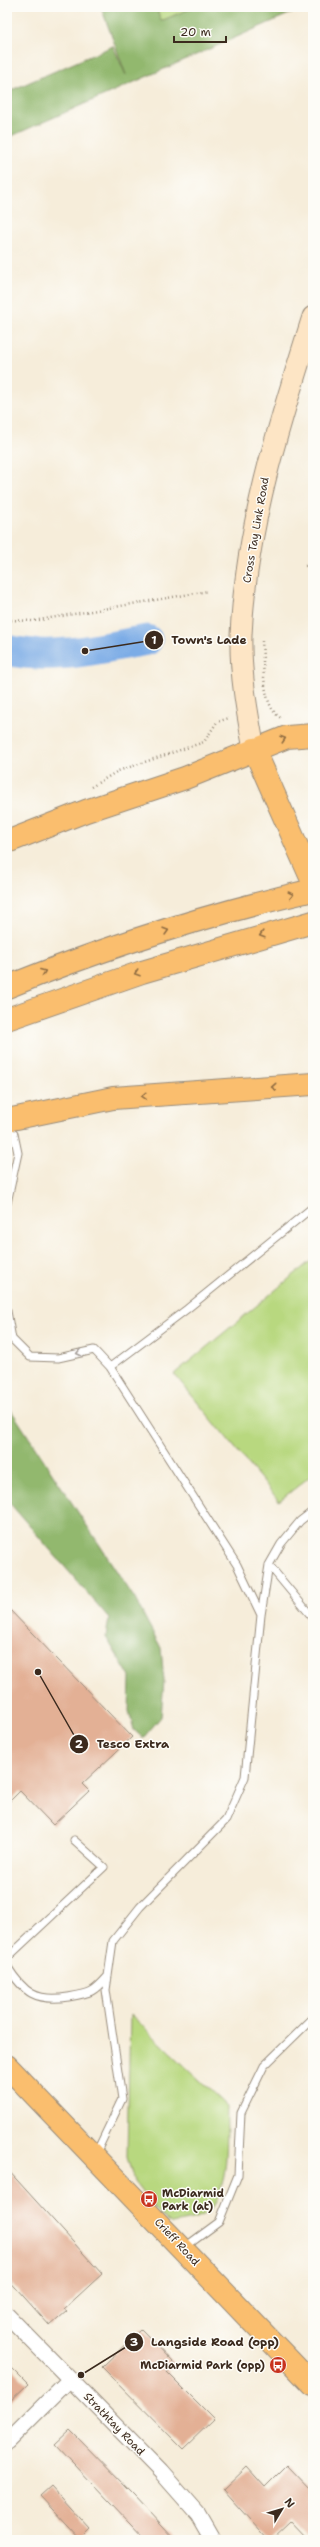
<svg xmlns="http://www.w3.org/2000/svg" width="320" height="2547" font-family="'Shantell Sans',sans-serif">
<rect width="100%" height="100%" fill="#fdfcf7"/>
<filter id="ink" filterUnits="userSpaceOnUse"><feTurbulence type="fractalNoise" baseFrequency=".025" numOctaves="2"/><feDisplacementMap in="SourceGraphic" scale="8" xChannelSelector="R" yChannelSelector="G"/><feConvolveMatrix kernelMatrix="1 2 1 2 8 2 1 2 1" color-interpolation-filters="sRGB"/></filter>
<filter id="wash" filterUnits="userSpaceOnUse"><feTurbulence type="fractalNoise" baseFrequency=".012" numOctaves="4" result="noise"/><feDisplacementMap in="SourceGraphic" scale="16" xChannelSelector="R" yChannelSelector="G"/><feGaussianBlur stdDeviation="0.9" result="paint"/><feColorMatrix in="noise" values="0 0 0 0 0 0 0 0 0 0 0 0 0 0 0 0 0 1.4 0 .05"/><feComposite in="paint" operator="in"/></filter>
<g filter="url(#wash)">
<rect width="100%" height="100%" fill="#f6edda"/>
<path fill="#b8d87f" stroke="#7a814e" d="M156,7H194L161,21Z
M313,1259V1474L279,1501L174,1374Z
M130,2014L227,2106C226,2133 231,2194 207,2213C197,2220 185,2222 172,2224L157,2212L134,2182L127,2157Z"/>
<path fill="#92b86e" stroke="#667146" d="M101,7H156L161,21L194,7H305L7,138V92L113,46L126,75Z
M7,1404L135,1599L161,1648L164,1681L161,1717L143,1738L134,1730L129,1711L130,1677L106,1637L109,1618L7,1500Z"/>
<g fill="none" stroke-linecap="round" stroke-linejoin="round">
<path stroke="#7bace6" stroke-width="31" d="M7,650C52,661 101,648 147,640"/>
</g>
<g id="blocks">
<path fill="#e3b095" d="M7,1607L132,1737L82,1784L89,1791L53,1825L20,1791L7,1804Z
M7,2169L102,2274L64,2309L67,2311L50,2326L7,2278Z
M141,2329L175,2364L167,2372L214,2419L183,2449L102,2367Z
M7,2363L28,2384L7,2404Z
M70,2430L134,2495L176,2540H146L130,2523L55,2444Z
M287,2465L313,2492V2540H307L290,2522L271,2540H268L223,2490L247,2467L265,2487Z
M51,2486L90,2529L80,2539L40,2496Z"/>
</g>
</g>
<g filter="url(#ink)">
<use href="#blocks" fill-opacity="0" stroke="#988c7c" stroke-width="1"/>
<g fill="none" stroke-linecap="round" stroke-linejoin="round">
<g stroke="#988c7c" stroke-width="9">
<path id="service" d="M7,1130L14,1134L18,1153L7,1203
M7,1311L12,1339L30,1357L58,1358L94,1350L110,1367
M269,1565L313,1618
M261,1615L237,1565L110,1367L187,1309L313,1207
M7,1958L104,1867L74,1840
M7,1966C24,1993 36,2002 68,1997C91,1993 93,1993 108,1976
M94,2152L99,2147L122,2099L106,1990L113,1941L140,1907L226,1820L245,1777L261,1615L269,1565L281,1544L300,1521L313,1511
M185,2247L219,2222L238,2175L241,2113L264,2066L313,2018"/>
</g>
<g stroke="#988c7c" stroke-width="17">
<path id="minor" d="M7,2315L161,2472L198,2514L213,2540
M7,2442L70,2379"/>
</g>
<g stroke="#988c7c" stroke-width="23">
<path id="secondary" d="M254,749C247,712 240,673 241,635C246,525 280,421 313,317"/>
</g>
<g stroke="#988c7c" stroke-width="24">
<path id="primary" d="M7,2066L313,2385"/>
</g>
<g stroke="#988c7c" stroke-width="24">
<path id="trunk" d="M254,749L313,882
M7,842L86,811L185,778L287,737L313,735
M7,987C106,947 209,914 313,890
M7,1019L142,972L313,922
M7,1120L113,1098L313,1084"/>
</g>
<path stroke="#988c7c" stroke-width="2.5" stroke-dasharray="1 3" stroke-linecap="butt" d="M305,566L313,565
M7,620L33,621L208,591
M262,641C264,663 261,707 281,718
M91,787L118,771L204,742L217,722L229,718"/>
<use href="#service" stroke="#fff" stroke-width="7"/>
<use href="#minor" stroke="#fff" stroke-width="15"/>
<use href="#secondary" stroke="#fde5c5" stroke-width="21"/>
<use href="#primary" stroke="#fabe6e" stroke-width="22"/>
<use href="#trunk" stroke="#fabe6e" stroke-width="22"/>
</g>
<defs><path id="oneway-chevron" d="M-2-3.5L2.5 0L-2 3.5" fill="none" stroke-width="1.6" stroke-linecap="round" stroke-linejoin="round"/></defs>
<g stroke="#916d42">
<use href="#oneway-chevron" transform="translate(283 739) rotate(-18)"/>
<use href="#oneway-chevron" transform="translate(291 895) rotate(-13)"/>
<use href="#oneway-chevron" transform="translate(166 931) rotate(-16)"/>
<use href="#oneway-chevron" transform="translate(262 935) rotate(163)"/>
<use href="#oneway-chevron" transform="translate(43 972) rotate(-21)"/>
<use href="#oneway-chevron" transform="translate(137 973) rotate(161)"/>
<use href="#oneway-chevron" transform="translate(274 1087) rotate(176)"/>
<use href="#oneway-chevron" transform="translate(144 1096) rotate(176)"/>
</g>
<use stroke="#a79f9a" href="#oneway-chevron" transform="translate(79 1353) rotate(167)"/>
</g>
<defs>
<g id="bus-disc" transform="scale(0.9)"><circle r="9.5" fill="#c8321e" stroke="#fdfcf7"/><path d="M-5-6H5V4H4V6H2V4H-2V6H-4V4H-5ZM-3.5-4V0h7V-4ZM-3.5 1.2v1.5H-2V1.2ZM2 1.2v1.5H3.5V1.2Z" fill="#fff"/></g>
</defs>
<g fill-rule="evenodd">
<use href="#bus-disc" x="149" y="2199"/>
<use href="#bus-disc" x="278" y="2365"/>
</g>
<g text-anchor="middle" dominant-baseline="central" stroke-width="3" stroke-linejoin="round" paint-order="stroke">
<g font-size="11" fill="#3b2a1e" stroke="#fdfcf7">
<text transform="translate(256 530) rotate(-80)">Cross Tay Link Road</text>
<text transform="translate(177 2242) rotate(47)">Crieff Road</text>
<text transform="translate(114 2424) rotate(46)">Strathtay Road</text>
</g>
<g font-size="11" font-weight="bold" fill="#3b2a1e" stroke="#fdfcf7" text-anchor="start">
<text x="162" y="2193">McDiarmid<tspan x="162" dy="13">Park (at)</tspan></text>
<text x="265" y="2365" text-anchor="end">McDiarmid Park (opp)</text>
</g>
</g>
<path fill="none" stroke="#3b2a1e" stroke-width="1.5" d="M85 651L154 640M38 1672L79 1744M81 2375L134 2342"/>
<g fill="#3b2a1e" stroke="#fdfcf7" stroke-width="1.5">
<circle cx="85" cy="651" r="4"/>
<circle cx="38" cy="1672" r="4"/>
<circle cx="81" cy="2375" r="4"/>
<circle cx="154" cy="640" r="10"/>
<circle cx="79" cy="1744" r="10"/>
<circle cx="134" cy="2342" r="10"/>
</g>
<g font-size="12" text-anchor="middle" font-weight="bold" fill="#fff">
<text x="154" y="644">1</text>
<text x="79" y="1748">2</text>
<text x="134" y="2346">3</text>
</g>
<g font-size="12" text-anchor="middle" font-weight="bold" fill="#3b2a1e" stroke="#fdfcf7" stroke-width="3" stroke-linejoin="round" paint-order="stroke">
<text x="209" y="644">Town's Lade</text>
<text x="133" y="1748">Tesco Extra</text>
<text x="215" y="2346">Langside Road (opp)</text>
</g>
<rect width="320" height="2547" fill="none" stroke="#fdfcf7" stroke-width="24"/>
<g transform="translate(282 2509) rotate(52)" stroke="#fdfcf7" stroke-width="3" paint-order="stroke">
<path d="M0-3L7 15L0 10L-7 15Z" fill="#3b2a1e"/>
<text y="-6" font-size="11" font-weight="bold" text-anchor="middle" fill="#3b2a1e">N</text>
</g>
<path d="M174 36v6h52v-6" fill="none" stroke="#3b2a1e" stroke-width="2"/>
<text x="180" y="36" font-size="12" fill="#3b2a1e" stroke="#fdfcf7" stroke-width="3" paint-order="stroke">20 m</text>
</svg>
